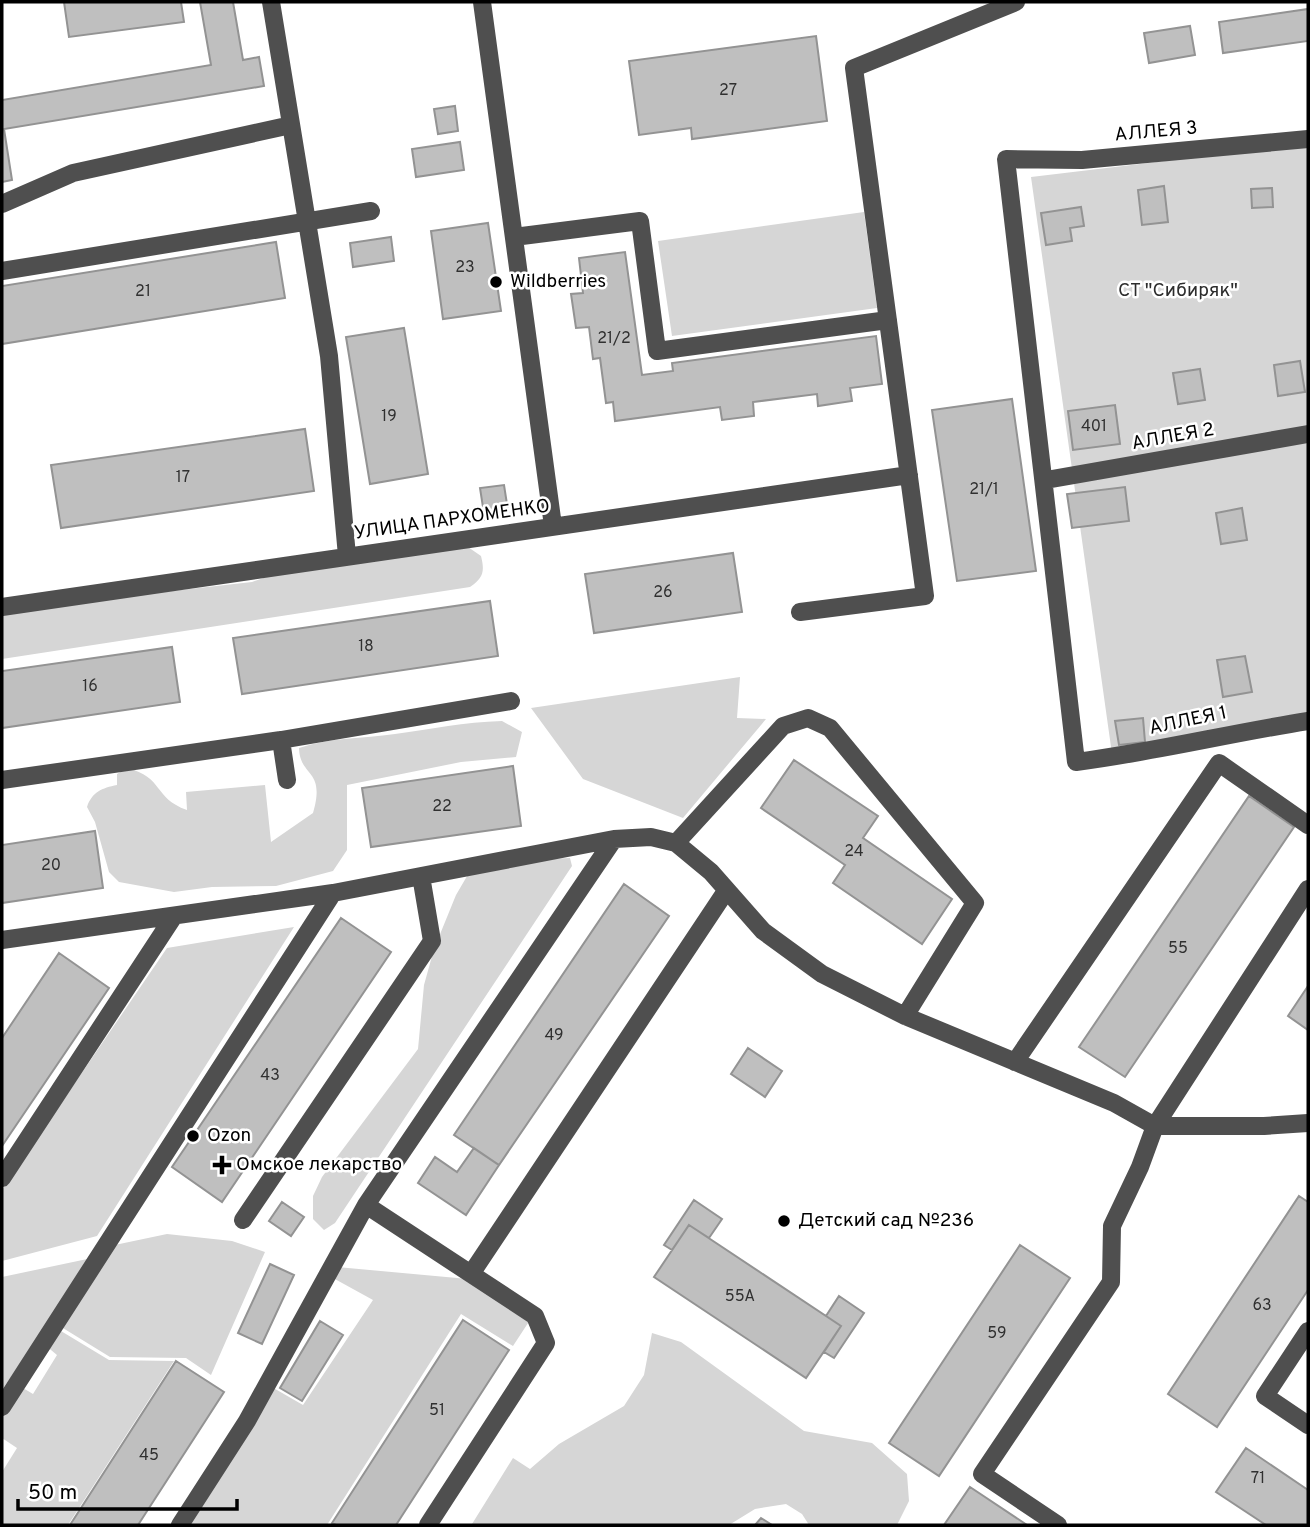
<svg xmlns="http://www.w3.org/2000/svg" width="1310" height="1527" font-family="Overpass,sans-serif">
<rect width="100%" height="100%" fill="#fff"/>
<path fill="#d6d6d6" d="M1308,144V716L1112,754L1031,177Z
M864,212L877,308L672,336L658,241Z
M468,547L481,556C485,572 483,578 470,587L2,659V610L252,582L281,572Z
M740,677L737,718L766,719L683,818L583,779L531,708Z
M502,721L522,732L516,757L461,762L347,785V850L333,871L276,886L212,887L174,892L119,882L109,872L95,822L87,807C92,792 102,788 117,785V774L127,768C164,777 153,798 187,810L186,792L265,785L271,842L313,813C326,768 300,778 299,748C331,737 362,739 395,734C433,729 463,722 502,721Z
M570,858L572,866L335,1223L324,1230L313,1219V1196L322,1177L418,1049L424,985L434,949L456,895L470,871L543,859Z
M294,927L97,1236L2,1261V1190L167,948Z
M167,1234L232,1241L265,1252L211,1375L186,1358L110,1357L58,1325L110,1246Z
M92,1258L2,1390V1277Z
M337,1267L468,1279L530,1320L513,1346L461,1314L327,1525H182L270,1386L303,1405L373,1300L333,1278Z
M56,1328L109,1360L174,1361L68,1525H2V1472L17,1448L2,1438V1412L18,1385L33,1394L57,1355L45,1345Z
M652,1333L681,1342L804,1431L872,1443L907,1474L909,1501L897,1525H809L802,1514L786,1504L755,1509L729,1525L472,1524L513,1458L530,1469L559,1444L624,1406L644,1375Z"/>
<path fill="#bfbfbf" stroke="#939393" stroke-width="2" d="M64,2H181L184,22L69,37Z
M200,2H233L243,60L259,57L264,86L4,129L12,180L2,182V100L211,65Z
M1308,9V41L1223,53L1219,22Z
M1190,26L1195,55L1149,63L1144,33Z
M816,36L827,121L692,139L691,128L639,135L629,61Z
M455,106L458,131L438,134L434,109Z
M460,142L464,170L416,177L412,149Z
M1164,186L1168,222L1142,225L1138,190Z
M1272,188L1273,207L1252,208L1251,189Z
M1081,207L1084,226L1070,228L1072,241L1046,245L1041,213Z
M488,223L501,311L443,319L431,231Z
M391,237L394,261L353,267L350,243Z
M276,242L285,298L2,344V286Z
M625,252L642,375L673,371L672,363L876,336L882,384L850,388L852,401L818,406L817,394L753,402L754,416L722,420L720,407L615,421L613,402L606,403L600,358L593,359L589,327L576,328L571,294L583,293L579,258Z
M404,328L428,474L370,484L346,337Z
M1300,361L1305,392L1278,396L1274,365Z
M1200,369L1205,400L1178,404L1173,373Z
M1012,399L1036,571L957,581L932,410Z
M1115,405L1120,444L1073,450L1068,411Z
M305,429L314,491L61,528L51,465Z
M504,485L509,517L485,520L480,488Z
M1125,487L1129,521L1072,528L1067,494Z
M1242,508L1247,540L1221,544L1216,513Z
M733,553L742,612L594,633L585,574Z
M490,601L498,656L242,694L233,638Z
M172,647L180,702L2,728V671Z
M1245,656L1252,692L1223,697L1217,660Z
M1143,718L1145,742L1119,745L1115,721Z
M794,760L878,816L863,838L952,899L922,944L833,883L845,865L761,808Z
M513,766L521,826L371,847L362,788Z
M1249,796L1294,827L1125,1077L1079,1047Z
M95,831L103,888L2,903V845Z
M624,884L669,916L499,1165L454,1135Z
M341,918L391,952L222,1202L172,1167Z
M59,953L109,988L2,1146V1038Z
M1308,986V1030L1288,1016Z
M748,1048L782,1071L765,1097L731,1074Z
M474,1148L499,1165L466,1215L418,1183L435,1157L457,1172Z
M1299,1196L1308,1202V1290L1217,1427L1168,1394Z
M694,1200L722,1219L709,1238L689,1225L672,1250L664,1245Z
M282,1202L304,1217L291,1236L269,1221Z
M689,1225L841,1326L806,1378L654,1277Z
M1020,1245L1070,1278L939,1476L889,1443Z
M270,1264L294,1275L262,1344L238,1333Z
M839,1296L864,1313L834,1358L824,1352L841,1326L826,1316Z
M463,1320L509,1350L396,1525H336L332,1523Z
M320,1321L343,1335L302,1401L280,1388Z
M176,1361L224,1392L138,1525H70Z
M1246,1448L1308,1490V1525H1266L1216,1492Z
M970,1487L1027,1525H944Z
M761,1518L772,1525H755Z"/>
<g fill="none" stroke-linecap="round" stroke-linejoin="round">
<path stroke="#4f4f4f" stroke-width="18" d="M271,2L329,356L347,556
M482,2L553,526
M1308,139L1082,160L1006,159L1076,762C1154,752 1231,733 1308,721
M2,204L73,173L291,125
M514,237L640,221L657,351L888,320
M2,271L371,211
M1046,480L1308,434
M2,607L909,475
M800,612L925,596L854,68L1016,2
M281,740L287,780
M2,780L281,740L511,701
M676,843L783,726L808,718L830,728L975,903L905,1016
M2,940L333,893L614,839L651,837L676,843L711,872L763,931L822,974L905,1016L1114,1103L1155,1126H1264L1308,1123
M1015,1062L1219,763L1308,825
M2,1178L174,916
M243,1220L432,941L421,876
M471,1274L726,891
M1308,1331L1265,1396L1308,1425
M2,1407L333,893
M180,1525L247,1421L366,1205
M428,1525L546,1343L535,1316L366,1205L614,839
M1058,1525L982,1474L1111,1282L1112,1226L1140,1167L1155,1126L1308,889"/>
</g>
<g fill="#000" stroke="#fff" stroke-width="2.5">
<circle cx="496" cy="282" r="7"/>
<circle cx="193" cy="1136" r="7"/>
<path d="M218.5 1154.5h7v7h7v7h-7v7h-7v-7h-7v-7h7z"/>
<circle cx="784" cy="1221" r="7"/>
</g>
<g text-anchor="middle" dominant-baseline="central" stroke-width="5" stroke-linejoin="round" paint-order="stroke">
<g font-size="16" fill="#303030">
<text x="728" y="91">27</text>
<text x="465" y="268">23</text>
<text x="143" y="292">21</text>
<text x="614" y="339">21/2</text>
<text x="389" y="417">19</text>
<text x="1094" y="427">401</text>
<text x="183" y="478">17</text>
<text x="984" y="490">21/1</text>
<text x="663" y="593">26</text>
<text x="366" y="647">18</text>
<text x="90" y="687">16</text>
<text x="442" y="807">22</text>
<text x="854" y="852">24</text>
<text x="51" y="866">20</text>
<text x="1178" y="949">55</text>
<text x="554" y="1036">49</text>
<text x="270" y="1076">43</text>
<text x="740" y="1297">55А</text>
<text x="1262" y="1306">63</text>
<text x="997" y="1334">59</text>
<text x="437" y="1411">51</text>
<text x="149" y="1456">45</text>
<text x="1258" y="1479">71</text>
</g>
<g font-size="19" fill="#000" stroke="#fff">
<text transform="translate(1156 132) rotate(-5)">АЛЛЕЯ 3</text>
<text transform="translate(1173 437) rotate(-10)">АЛЛЕЯ 2</text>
<text transform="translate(452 520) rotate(-8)">УЛИЦА ПАРХОМЕНКО</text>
<text transform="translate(1188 721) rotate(-12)">АЛЛЕЯ 1</text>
</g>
<g font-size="19" fill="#000" stroke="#fff" text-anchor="start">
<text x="510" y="282">Wildberries</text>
<text x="207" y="1136">Ozon</text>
<text x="236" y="1165">Омское лекарство</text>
<text x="798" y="1221">Детский сад №236</text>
</g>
<g font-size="19" fill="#2d2d2d" stroke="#fff">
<text x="1178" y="291">СТ "Сибиряк"</text>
</g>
</g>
<rect width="1310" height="1527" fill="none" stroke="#000000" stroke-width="7"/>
<path d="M18 1499v10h219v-10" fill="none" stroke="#000000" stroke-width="3.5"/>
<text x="28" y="1499" font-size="21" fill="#000000" stroke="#ffffff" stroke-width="5" paint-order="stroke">50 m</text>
</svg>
